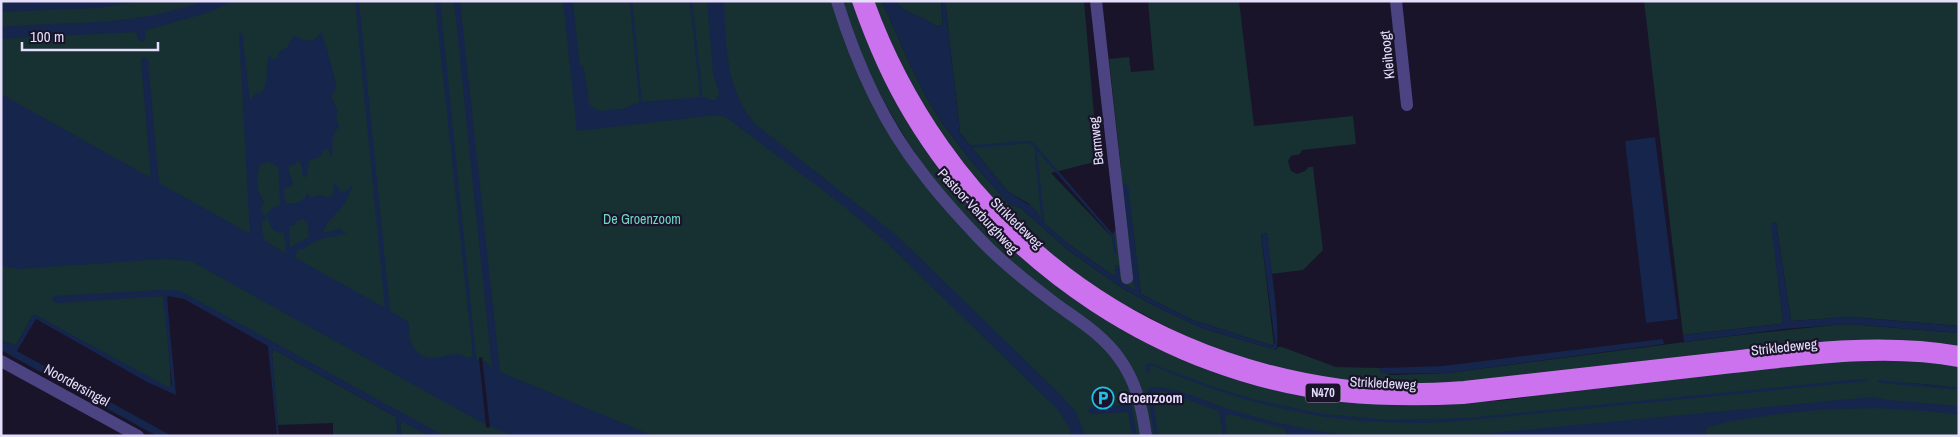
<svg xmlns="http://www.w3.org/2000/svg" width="1960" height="437" font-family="'Archivo Narrow',sans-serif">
<rect width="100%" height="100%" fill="#191429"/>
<path fill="#173032" d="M1,1H833C866,98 918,185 992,256C1020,283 1053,305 1084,329L1091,324C1083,317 1073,311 1064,304C1048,293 1033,282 1019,270C936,198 875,105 841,1H855C877,61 905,117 943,168C1060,326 1255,413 1450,401C1465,400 1480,402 1494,401C1515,400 1535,396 1555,390C1613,384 1671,377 1728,371C1806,362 1881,354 1959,365V388L1903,382L1959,389V436H438L187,296L167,293L171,391L35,315L32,316L16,346L1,340Z
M872,1H882L909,62L925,95L943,124L971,161L1009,204L1021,208L1068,250L1122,288L1155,306L1202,328L1276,350L1278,347H1282L1336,367L1380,368L1381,372L1391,375L1448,373L1731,336L1834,325L1848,324L1959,333V349L1418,386L1324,380L1213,351L1089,286L1009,220L922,110Z
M895,1H941L943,25C935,29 931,22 924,19C913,13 902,12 895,1Z
M945,1H1084L1098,161L1051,173L1111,236L1118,227L1117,169L1121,168L1109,59L1129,57L1131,72L1154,70L1148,1H1239L1254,126L1353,116L1356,144L1302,150L1300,154L1291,156L1288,161L1291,171L1297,174L1305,171L1309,167H1313L1323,250L1303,270L1271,274L1267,233L1261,234L1274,345H1270L1193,320L1141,294L1127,185L1136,291L1121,283L1118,265L1115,266L1116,274L1114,276L1068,244L1046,225L1029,204L1007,191L960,133Z
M1644,1H1959V326L1852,317L1791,321L1776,222L1772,223L1783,321L1781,324L1683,335Z
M273,349L396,417L398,436H333V423L278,425L272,355Z
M403,421L429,436H401L400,424Z"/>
<path fill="#15254b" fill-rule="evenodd" d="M53,1H145L95,8L1,12V3Z
M202,1H234L210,12L146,30L144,42L139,41L136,32L1,39V27C69,21 138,27 202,1Z
M355,1H359L390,311L408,322C410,328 408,335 410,341C427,376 450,344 467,358L473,356L435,1H440L476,357L478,361H485L492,368L454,1H460L500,372L653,436H513L479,421L191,261L164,259L17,269L1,266V94L151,178L141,61L142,58L146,57L148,61L159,183L250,234L239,34L242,33L250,101L256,92L259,94C271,87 264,68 269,56L271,55L272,59H276L281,50L287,48L293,36C307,40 311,46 321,32C324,37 336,81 336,86C335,89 334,91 333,94L331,95C333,103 340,110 336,118L339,127L333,134L332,156L329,157V150L325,148L321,156L309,161L306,178L302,174V167L300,162L297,161L294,166L291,165L288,167L293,186L284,189L285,202L287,204L298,203L306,197L307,192L310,198L320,195L330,198L333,194L334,182L341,192L348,190L351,186L352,187L345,203L328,222L323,232L324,233L339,229L346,233C331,238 316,237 304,249H299L294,257L385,308ZM268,161L278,167L279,172L280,205L271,209L267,215H264L261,210L262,204L265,202C256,192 255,178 260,165ZM267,217C271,225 270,229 279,233L284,232L286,254L264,240L261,223ZM302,219L308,222L309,237L290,247L289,226L295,225L297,221Z
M563,1H573L582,89L588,104L599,111L716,100L719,92L713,73L707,1H724C726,36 725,73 742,105C745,112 751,118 755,124L896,235L1064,398L1069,405L1075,410L1085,436H1072L1068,425L1058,410L885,241L841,204L726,117L716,115L577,131Z
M882,1H895C902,12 913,13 924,19C929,21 933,25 939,27L943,23L941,1H945L960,133L1007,191L1034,208L1046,225L1068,244L1114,276L1116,274L1115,266L1118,265L1121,283L1135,290L1123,184L1128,185L1141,294L1193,320L1273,346L1275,343L1261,234L1267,233C1269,252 1282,338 1276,350L1202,328L1155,306L1122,288L1068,250L1021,208L1009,204L971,161L943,124L925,95L909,62Z
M1655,137L1678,319L1646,323L1625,141Z
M1776,222L1791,321L1852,317L1959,326V333L1848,324L1783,329L1684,342L1683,335L1781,324L1783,321L1771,224Z
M159,290H176L184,293L444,436H429L403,422L400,424L401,436H398L396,417L273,349L272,355L279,436H277L268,346L184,299L168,296L167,298L176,395L147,382L36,319L17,351L172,436H157L104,407L63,381L46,375L1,350V340L16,346L32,316L35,315L168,387L172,385L163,296L60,303L52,301L54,296Z
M1663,339L1664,344L1448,373L1385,374L1381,372L1380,368L1442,366Z
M1150,363L1214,387L1256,400L1323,414L1389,420L1467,418L1850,380L1865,379L1868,381L1461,421C1350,429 1256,410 1154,366H1150L1149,373L1146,372L1145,365Z
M1878,380L1959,388V390L1883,383L1878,382Z
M1151,387C1179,387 1205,402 1232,410C1274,423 1317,433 1361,436H1287L1286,431L1283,428L1229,414L1225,416L1227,436H1223L1219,411L1163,391L1156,392L1153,396L1158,436H1154L1148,393V389Z
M1872,397L1886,400L1959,406V415C1877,403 1803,408 1723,423L1708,427L1705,432L1706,436H1460Z
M1128,402L1131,403L1137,436H1132L1128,412L1092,414L1088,412L1089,408L1121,405Z"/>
<path fill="#191429" d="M482,357L490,428L486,427L479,358Z"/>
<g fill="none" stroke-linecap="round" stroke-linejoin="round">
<path stroke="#15254b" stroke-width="2.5" d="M631,1L641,107
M691,1L702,102
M967,147L1028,142L1033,144L1113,236L1115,252
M1037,148L1036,154L1043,221"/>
<path stroke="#15254b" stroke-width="10" d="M579,70L584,102
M630,111L641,107L702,102L714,106"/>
<path stroke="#4c4482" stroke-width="12" d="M837,1C855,59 883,123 921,171C938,194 958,216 978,237C1001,262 1028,283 1056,304C1078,320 1103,335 1119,358C1136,381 1142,407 1146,436
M1096,1L1127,278
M1396,1L1407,105
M1,361L138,436"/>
<path stroke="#cc72ef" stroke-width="12" d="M858,1C872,41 888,79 910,115C1001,267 1165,377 1342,396C1382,400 1423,400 1463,398C1550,388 1637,378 1724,368C1801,360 1882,347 1959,361
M868,1C944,210 1120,355 1341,385C1382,391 1423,390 1464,387C1547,378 1630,369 1713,359C1794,350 1878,338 1959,352"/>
</g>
<defs>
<g id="parking-ring" transform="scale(1.125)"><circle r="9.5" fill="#191429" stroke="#20c0e6" stroke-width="1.5"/><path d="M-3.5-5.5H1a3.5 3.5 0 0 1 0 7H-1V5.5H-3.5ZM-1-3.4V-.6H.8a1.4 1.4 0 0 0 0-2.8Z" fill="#20c0e6"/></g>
</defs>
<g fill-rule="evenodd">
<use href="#parking-ring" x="1103" y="398"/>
</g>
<g text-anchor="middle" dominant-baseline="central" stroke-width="4.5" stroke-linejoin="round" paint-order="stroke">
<rect fill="#191429" stroke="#a8a2bc" stroke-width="1" x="1305.5" y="383.5" width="35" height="19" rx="4"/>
<g font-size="12" font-weight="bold" fill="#e5dffb">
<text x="1323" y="393">N470</text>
</g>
<g font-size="14" fill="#e5dffb" stroke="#191429">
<text transform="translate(1387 55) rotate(-96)">Kleihoogt</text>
<text transform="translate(1096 141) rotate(-96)">Barmweg</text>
<text transform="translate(978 211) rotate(47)">Pastoor Verburghweg</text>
<text transform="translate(1017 223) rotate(44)">Strikledeweg</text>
<text transform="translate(1784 347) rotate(-6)">Strikledeweg</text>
<text transform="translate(1383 383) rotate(3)">Strikledeweg</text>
<text transform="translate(77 385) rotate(29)">Noordersingel</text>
</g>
<g font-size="14" fill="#71d5c5" stroke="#191429">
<text x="642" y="219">De Groenzoom</text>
</g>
<g font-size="14" font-weight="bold" fill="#e5dffb" stroke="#191429" text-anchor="start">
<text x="1119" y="398">Groenzoom</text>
</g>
</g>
<rect width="1960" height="437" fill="none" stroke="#e5dffb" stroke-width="5"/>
<path d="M22 42v8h136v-8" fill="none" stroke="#e5dffb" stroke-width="2.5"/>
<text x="30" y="42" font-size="15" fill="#e5dffb" stroke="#191429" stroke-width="4" paint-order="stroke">100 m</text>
</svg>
